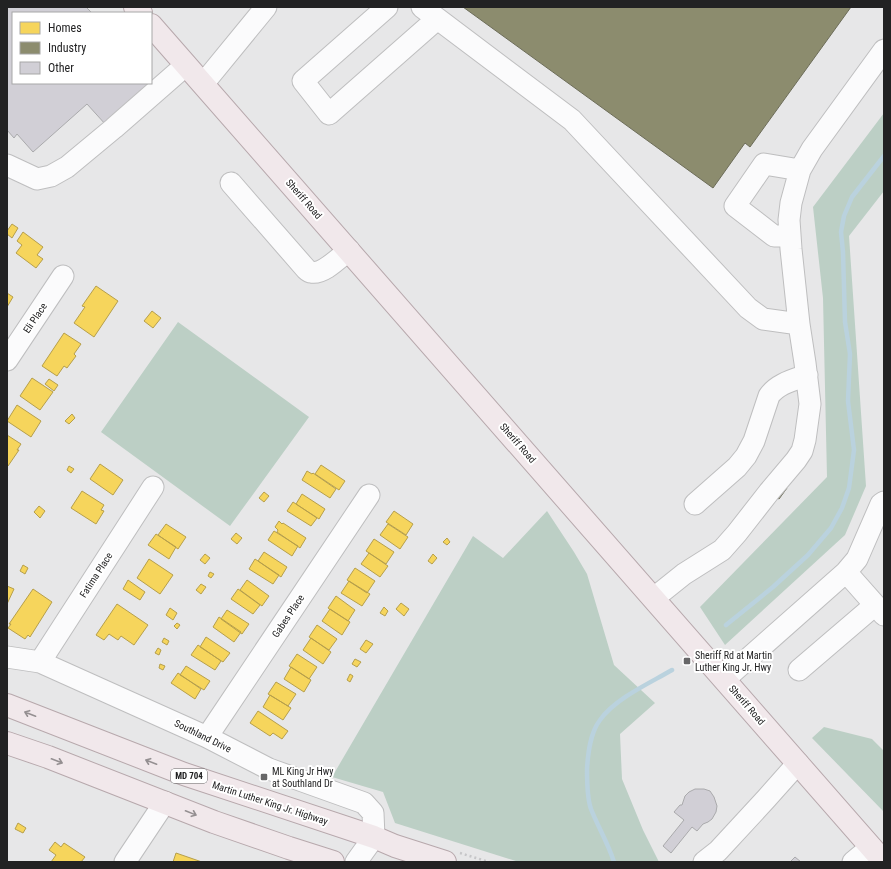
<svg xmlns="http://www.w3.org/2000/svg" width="891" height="869" font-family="'Roboto Condensed',sans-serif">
<rect width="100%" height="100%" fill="#e7e7e8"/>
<path fill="#bccfc5" d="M884,113V191L849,236L866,486L845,535L725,645L700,607L827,477L823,298L813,207Z
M178,322L309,417L230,526L101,432Z
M547,511L574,552L587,574L614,665L655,703L620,734L622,779L643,830L659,862H519L395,823L383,792L332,777L473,536L503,558Z
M824,727L872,739L884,751V812L812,738Z"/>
<path fill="#f6d55c" stroke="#b69f4b" d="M12,224L18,228L12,238L7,234V231Z
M23,232L43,247L37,255L43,259L36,268L16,253L22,245L17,241Z
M96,286L118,301L94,337L74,323L85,307L82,306Z
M7,293L13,297L7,307Z
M152,311L161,318L153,328L144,321Z
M64,333L81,344L74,354L76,356L67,368L64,366L57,376L42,366Z
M32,378L53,392L40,410L20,396Z
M49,379L58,385L54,391L45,384Z
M17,405L41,421L31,437L7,421Z
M72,414L75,418L69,424L65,421Z
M7,435L21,444L17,450H19L8,466L7,465Z
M100,464L123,480L113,495L90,479Z
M321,465L345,481L339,490L315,474Z
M69,466L74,469L71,473L67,470Z
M307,471L312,474L313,473L336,489L330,498L302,480Z
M82,491L104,505L101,510L104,511L96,524L71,508Z
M264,492L269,496L264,502L259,498Z
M302,494L325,509L319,519L296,504Z
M293,502L317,518L311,526L287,511Z
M39,506L45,511L40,518L34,512Z
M394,511L413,524L406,535L386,522Z
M279,521L282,524L283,523L306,538L300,548L277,532L278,530L275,527Z
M166,524L186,537L178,549L158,535Z
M388,524L408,537L400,549L380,535Z
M274,531L298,546L292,556L268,540Z
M236,533L242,538L237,544L231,539Z
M156,534L176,547L169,559L148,545Z
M447,538L450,542L447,545L443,542Z
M374,539L394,552L386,564L366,551Z
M264,552L287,567L281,577L258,561Z
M369,553L388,566L380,577L361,564Z
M205,554L210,558L205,564L200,560Z
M433,554L437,558L432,564L428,561Z
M149,559L173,575L160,594L137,578Z
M255,559L279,575L273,584L249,569Z
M23,565L28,568L25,574L20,571Z
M355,568L375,581L367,593L347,580Z
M210,572L214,574L211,578L208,576Z
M128,580L145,592L140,600L123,589Z
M247,580L269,596L262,606L240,590Z
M349,581L370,594L362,606L341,593Z
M201,584L206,587L201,594L196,590Z
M7,586L14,589L7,604Z
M33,589L52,602L30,637L28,635L25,639L8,628L11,624H9Z
M238,589L260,605L253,614L231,599Z
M336,596L355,610L348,621L328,608Z
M401,603L409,609L404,616L396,609Z
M117,604L148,625L134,645L121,636L118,640L109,634L104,640L96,635Z
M384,607L388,611L385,616L380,613Z
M170,608L177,613L173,620L166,615Z
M330,609L350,622L342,635L322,621Z
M227,610L249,624L242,634L221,619Z
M219,617L241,632L234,642L213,627Z
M177,623L180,625L177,629L174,626Z
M317,625L337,639L329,650L309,637Z
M206,637L230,653L223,662L200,647Z
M164,638L169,641L167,645L162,642Z
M311,638L331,652L323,664L303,650Z
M366,640L373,644L366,653L360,649Z
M198,645L221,661L215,670L191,655Z
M158,648L161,650L159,655L155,653Z
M297,654L317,667L309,679L289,666Z
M355,659L361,662L357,667L352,664Z
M160,664L165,666L163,670L159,668Z
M186,666L210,681L204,690L180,675Z
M291,667L311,680L304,692L284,679Z
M178,673L201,689L195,699L171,683Z
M350,674L353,676L350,682L347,680Z
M276,682L296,694L288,706L268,694Z
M270,695L291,708L283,720L263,707Z
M258,711L288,731L282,739L273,733L270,736L250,723Z
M18,823L26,828L23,833L15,829Z
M55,842L61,847L64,843L85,857L81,862H51L56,855L49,850Z
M176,853L202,862H173Z"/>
<path fill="#8c8c6e" stroke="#6c6c58" d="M463,7H851L750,147L745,143L713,188Z
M781,484L787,488L779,499L773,495Z"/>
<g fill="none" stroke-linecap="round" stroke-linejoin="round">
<path stroke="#bad2de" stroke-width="4.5" d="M726,625L773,587L808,555L831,528L842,508L849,488L854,450L848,401L850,354L845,322L843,252L841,232L844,216L852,197L884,156
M614,862C608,843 598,827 591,809C587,798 587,780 587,769C588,753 590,733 600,720C616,698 650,683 672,670"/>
</g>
<path fill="#d1cfd6" stroke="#aaaaac" d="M7,7H86L92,13H13V83H151L106,125L87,104L33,152L17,134L14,138L7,130Z
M695,789H704L710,791L714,797L717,806L716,812L712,819L708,822L703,824L697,831L692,827L671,853L663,846L684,820L674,812L680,805H682L685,796L689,792Z
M795,857L801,862H790Z"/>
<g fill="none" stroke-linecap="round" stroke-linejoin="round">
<g stroke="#bebebf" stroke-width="23">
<path id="minor" d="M387,7L303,81L329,114L437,19
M422,7L572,120L748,308L763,319L799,324L805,363L810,404L805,440L802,451L796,460L769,492L737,533L722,550L684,574L654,598
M203,84L266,7
M7,165L37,179L51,176L67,167L114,128L186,65
M231,183L306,269C307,270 309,272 311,272C323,275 340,257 349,250
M790,236H774L735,206L764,164L800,170
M799,324L791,249L789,220L791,203L800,170L812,149L884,50
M7,360L63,276
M695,504L737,467L746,456L754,441L769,396C777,384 793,380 807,375
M846,572L884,615
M7,657L40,662L207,737L269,769L364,803L373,813L374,837L356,862
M40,662L153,487
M799,670L875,605
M725,679L846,572L857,559L881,504L884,502
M207,737L369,495
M125,862L165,802
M704,862L718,851L766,799L798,763
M853,862L871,847"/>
</g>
<g stroke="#b7a8ac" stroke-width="24">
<path id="major" d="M135,7L141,13
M151,25L884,862
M7,705L184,774L374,837L395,846L445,862
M7,743L48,757L214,822L289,848L333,862"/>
</g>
<path stroke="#c6c6c8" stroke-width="2.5" stroke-dasharray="2 3" stroke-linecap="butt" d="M460,853L489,862"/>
<use href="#minor" stroke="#fbfbfc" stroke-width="21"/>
<use href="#major" stroke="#f1e8eb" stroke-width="22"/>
</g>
<defs><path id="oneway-shaft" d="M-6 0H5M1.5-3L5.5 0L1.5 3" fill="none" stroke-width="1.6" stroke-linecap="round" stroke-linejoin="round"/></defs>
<g stroke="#948f91">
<use href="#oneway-shaft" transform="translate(30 714) rotate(-159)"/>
<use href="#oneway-shaft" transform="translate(57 761) rotate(21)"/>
<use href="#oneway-shaft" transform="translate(151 762) rotate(-159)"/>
<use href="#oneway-shaft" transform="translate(191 813) rotate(22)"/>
</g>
<g fill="#676768" stroke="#fff" stroke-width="1.5">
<rect x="683" y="657" width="8" height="8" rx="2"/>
<rect x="260" y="773" width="8" height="8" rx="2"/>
</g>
<g text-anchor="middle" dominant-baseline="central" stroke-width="4" stroke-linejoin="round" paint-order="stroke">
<rect fill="#fff" stroke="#646465" stroke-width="1" x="171" y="769" width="36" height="14" rx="3"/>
<g font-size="9" font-weight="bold" fill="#222223">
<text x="189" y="776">MD 704</text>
</g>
<g font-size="10" fill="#222223" stroke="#fff">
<text transform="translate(304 199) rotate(49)">Sheriff Road</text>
<text transform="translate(35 318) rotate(-56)">Eli Place</text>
<text transform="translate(518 443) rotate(49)">Sheriff Road</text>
<text transform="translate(96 575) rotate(-57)">Fatima Place</text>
<text transform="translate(288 616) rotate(-56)">Gabes Place</text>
<text transform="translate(747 705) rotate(49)">Sheriff Road</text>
<text transform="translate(203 736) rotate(26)">Southland Drive</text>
<text transform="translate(270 803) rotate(18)">Martin Luther King Jr. Highway</text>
</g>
<g font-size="10" fill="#222223" stroke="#fff" text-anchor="start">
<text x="695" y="655">Sheriff Rd at Martin<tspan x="695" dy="12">Luther King Jr. Hwy</tspan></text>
<text x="272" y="771">ML King Jr Hwy<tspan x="272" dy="12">at Southland Dr</tspan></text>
</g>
</g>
<rect width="891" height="869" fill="none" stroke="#222223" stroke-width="16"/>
<rect x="12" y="12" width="140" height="72" fill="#ffffff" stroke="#a7a7a7"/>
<rect x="20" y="22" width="20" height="12" fill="#f6d55c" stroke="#a7a7a7"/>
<text x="48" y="32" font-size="12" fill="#222223">Homes</text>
<rect x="20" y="42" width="20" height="12" fill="#8c8c6e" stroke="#a7a7a7"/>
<text x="48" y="52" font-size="12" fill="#222223">Industry</text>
<rect x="20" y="62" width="20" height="12" fill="#d1cfd6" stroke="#a7a7a7"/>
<text x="48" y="72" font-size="12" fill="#222223">Other</text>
</svg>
